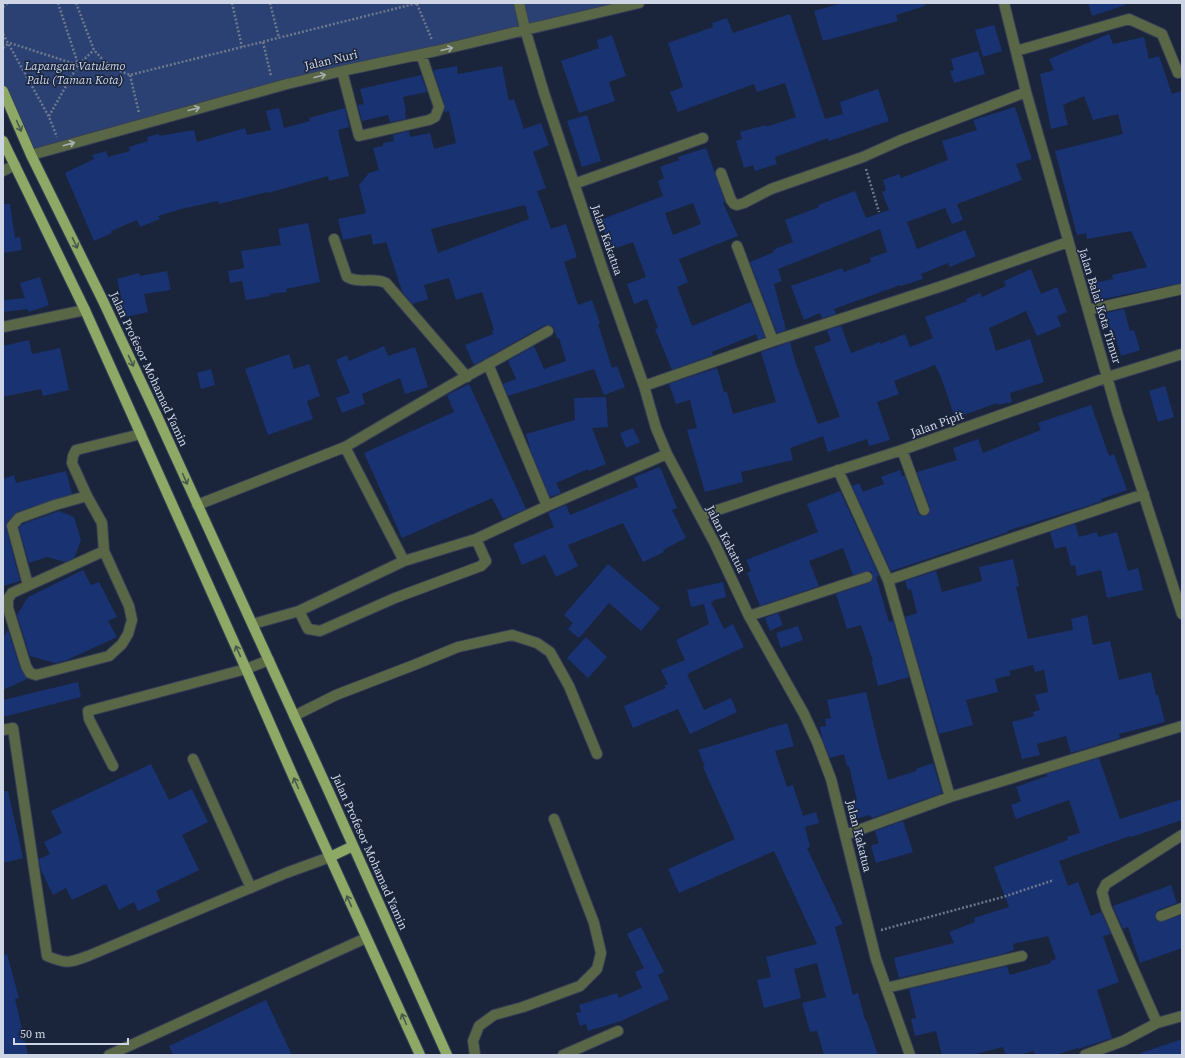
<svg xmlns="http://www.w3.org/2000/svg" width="1185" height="1058" font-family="'Source Serif 4',serif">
<rect width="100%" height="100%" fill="#1a243b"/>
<path fill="#2b4174" d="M3,3H637L527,34L289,89L37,157L3,85Z"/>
<path fill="#193372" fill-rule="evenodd" d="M842,3H924L925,6L896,15L898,21L823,41L814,11Z
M1088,3H1124L1125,5L1092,16Z
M790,14L825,119L843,114L840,102L878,89L889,121L829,141L828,138L775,157L777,164L755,171L753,165L744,168L736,141L742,139L740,132L766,125V127L796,117L785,83L757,92L754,84L678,112L670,92L683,87L668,43L713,27L712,23L727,18L733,33Z
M994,25L1002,51L983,57L975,30Z
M1109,34L1113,44L1144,37L1149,59L1159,56L1172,94L1182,91V283L1098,300L1094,283L1113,279L1112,275L1147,267L1131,231L1087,239L1086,233L1077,235L1055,151L1123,134L1118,114L1093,120L1084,96L1063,105L1068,125L1051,129L1040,74L1054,70L1049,59Z
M612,35L626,76L609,82L615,101L579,113L561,61L599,48L597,40Z
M978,51L985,74L954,83L950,71L954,70L951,59Z
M457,66L458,74L502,66L509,101L514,99L524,129L541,123L549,145L533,152L546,188L537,191L551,229L566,224L577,257L564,262L578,305L592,300L600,323L598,324L612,368L617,366L625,387L604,395L594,369L508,396L503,384L516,379L508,361L534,346L544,369L566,361L559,338H557L553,326L545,325L474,365L465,345L493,334L492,331L494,330L482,292L456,300L449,278L424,285L428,299L412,304L402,291L386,242L373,245L371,234L343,240L338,219L366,213L359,185L369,173L379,170L373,148L383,146V143L394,141L393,135L409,131L410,137L430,133L434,149L456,143L449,111L444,112L445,105L434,72V70ZM525,205L529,219L438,253L431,229Z
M421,75L427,92L403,97L406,111H405L406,119L390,122L388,115L362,121L358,105L364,104L360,89Z
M1015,107L1032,159L1016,164L1022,180L957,204L963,220L952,224L945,208L907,222L917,249L965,230L976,256L950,267L948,263L921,274L923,279L901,286L900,285L834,309L836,314L822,318L820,313L804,320L791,286L842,268L844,272L871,262L870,258L887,252L880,229L778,269L782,281L774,284L786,330L777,333L750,262L774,252L773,250L793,242L785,220L819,207L818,205L855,191L866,218L889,210L882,192L886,190L883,180L899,174L901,178L948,160L942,141L977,130L973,120Z
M279,108L284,128L310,121L309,118L345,108L349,127L338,130L349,176L329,181L328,176L268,193L267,192L219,204L218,201L181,209L158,216L160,219L140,227L137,220L111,231L112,233L94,241L65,173L94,159L92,155L106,151L108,157L130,151L129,147L148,141L147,137L159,134V136L194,130L197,142L245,128L247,135L271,130L266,111Z
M587,115L601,161L582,167L567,121Z
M706,148L725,202L723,203L738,236L679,259L688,282L677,287L692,326L751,302L765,337L758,340L756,334L712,352L713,355L672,370L655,329L658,328L647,299L634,304L627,284L646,277L633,242L611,250L600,220L663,196L658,181L664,178L660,167L679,160L678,157ZM693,203L701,224L673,235L665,213Z
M3,204H10L15,238L20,237L22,250L3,253Z
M308,223L320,282L286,289L287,292L269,294L270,296L246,300L242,281L230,283L228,271L244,268L241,251L281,245L278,229Z
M1031,269L1041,294L1057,287L1067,312L1057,316L1061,326L1037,336L1026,311L989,328L996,351L1030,339L1044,382L1010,393L1012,402L997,405V403L955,418L941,377L935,365L894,381L899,394L877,402L890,440L869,446L867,439L828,452L823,436L790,448L793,460L741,472L743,482L705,492L687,430L697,428L690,400L676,404L669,384L717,368L724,392H727L733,414L776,402L761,352L790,342L795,361L818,424L840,417L814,347L831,341L827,330L841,326L851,353L880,342V344L905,334L910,347L933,338L925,317L967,301L966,299L980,293L982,297L1006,286L1004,281Z
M167,271L171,290L144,294L148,312L126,317L117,279L139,273L140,276Z
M40,277L49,305L29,312L28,309L3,312V300L25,298L20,283Z
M1124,309L1130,331L1134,330L1140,350L1121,356L1114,331L1111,332L1106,313Z
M29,340L32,354L60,348L69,390L43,396L41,389L3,397V346Z
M384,346L388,356L415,347L428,387L405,394L400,378L362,394L365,404L342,413L336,398L350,393L336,360L347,355L349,361Z
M289,354L294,369L309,364L320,396L307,401L313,419L268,435L245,369Z
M211,369L215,385L201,389L197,373Z
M469,384L526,509L503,519L492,498L402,538L364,453L454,412L447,395Z
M1165,386L1174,417L1158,422L1149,391Z
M606,397L608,427L592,428L606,464L589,471L588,469L556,483L561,493L550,497L531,452L526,434L575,420L574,398Z
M1091,405L1109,456L1114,454L1127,490L1101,499L1102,501L1090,505L1007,531L1008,532L891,571L852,486L859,483L863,492L884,484L881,477L900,470L902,476H905L918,513L920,515L926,516L929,514L930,508L917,472L957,460L953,448L978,439L983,453L1041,430L1038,423Z
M633,428L640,442L626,448L620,433Z
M660,467L677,508L672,510L686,538L663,550L664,552L643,562L623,523L568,545L578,566L556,577L545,555L522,565L513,544L554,527L548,513L566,505L570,515L638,487L634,477Z
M66,471L72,494L17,512L7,522L6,528L20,581L3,586V479L14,475L16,483Z
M840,491L879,576L876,577L889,622L893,621L909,677L878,686L872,662L873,661L861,625L847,629L836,594L869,583L873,578L872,572L868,571L853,575L843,548L809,561L819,586L760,606L747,573L751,571L746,560L818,532L807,504Z
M59,511L74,517L81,540L74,558L65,562L47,557L29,563L19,528L23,524Z
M1075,524L1079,537L1097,532L1098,537L1117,532L1128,571L1138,568L1143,590L1107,598L1101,570L1077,576L1075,565L1071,566L1066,546L1055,549L1050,532Z
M1013,559L1019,586L1016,587L1028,639L1073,630L1071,619L1087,615L1093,645L1110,641L1119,680L1151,672L1156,695H1158L1165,722L1119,734L1120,738L1071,753L1066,736L1037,744L1040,755L1022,759L1012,722L1034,716L1033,712L1040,710L1035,695L1048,692L1044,670L1035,672L1033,665L1009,671L1011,675L995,679L998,692L966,700L973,725L939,734L905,617L917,613L911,589L908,590L905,581L936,571L942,592L982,581L979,567Z
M608,564L660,608L641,631L609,603L579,638L568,629L573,623L564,615Z
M83,570L91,585L99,582L117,617L108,621L117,637L67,660L55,663L30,656L17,615L28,597Z
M723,582L726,597L714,600V601L711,602L724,629L733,624L744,647L687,674L704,710L731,698L737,712L690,734L678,709L633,728L624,706L666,688L664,686L668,684L661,670L685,660L676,640L709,624L704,604L691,607L687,590Z
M778,613L783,625L770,631L765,618Z
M798,626L803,640L781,648L776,633Z
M8,630L20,668L27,679L3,690V638Z
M586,637L607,657L588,678L567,658Z
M78,682L81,697L3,717V700Z
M866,692L882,760H883L888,780L916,771V769L933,763L942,793L872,818L870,815L855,819L851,802L857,800L849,766H847L844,754L830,758L822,738L820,727L826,726L825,719L831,718L827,700Z
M787,723L794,746L775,751L787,787L793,785L803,816L816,812L819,823L805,827L810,847L807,848L843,924L835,927L853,995L858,993L865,1020H866L878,1055H824L817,1031L810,1032L802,1003L826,997L817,963L794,969L801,998L764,1008L757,980L771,977L766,957L817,944L774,851L679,893L668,869L735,839L703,767L705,766L698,750Z
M1099,758L1120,819L1182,799V820L1131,837L1130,836L1059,861L1068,886L1078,882L1091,916L1101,912L1111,934L1103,936L1119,982L1097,990L1112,1038L1078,1049V1048L1055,1055H1035L1034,1051L1018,1055H1006L1003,1047L971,1055H942L936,1031L915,1036L911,1019L916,1018L909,989L1007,966L1010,975L1051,963L1050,961L1056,959L1048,936L1013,944L1014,950L1003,954L899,978L894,958L954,943L949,932L975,922L974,918L1009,907L994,867L1068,840L1067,837L1080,833L1069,800L1016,819L1011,805L1021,801L1016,787L1047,776L1046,774Z
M151,764L169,800L192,789L208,822L182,835L199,870L156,891L160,901L138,911L134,902L119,910L106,884L72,900L66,888L53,895L41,870L39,859L50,854L44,842L62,833L51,811Z
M3,791H8L23,858L3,863Z
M903,821L913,852L876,863L871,846L879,843L875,831Z
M1171,885L1177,903L1158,910L1155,915V918L1157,921L1160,922L1182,915V948L1140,963L1128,927L1123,929L1113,906Z
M641,927L664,972L658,975L669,999L621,1021L588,1031L586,1024L580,1026L576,1013L581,1012L579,1005L617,993L619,998L642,988L635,972L644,968L627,934Z
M7,954L19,998L15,999L28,1055H3V955Z
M266,1000L292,1055H173L169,1046Z
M1182,1039V1055H1141V1053Z"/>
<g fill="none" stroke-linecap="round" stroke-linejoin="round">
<g stroke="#374056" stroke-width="12">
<path id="minor" d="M519,3L525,29L544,93L603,270L644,386L656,428L667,454L715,544L749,616L804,714L817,742L831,779L876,959L910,1055
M1004,3L1026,92L1117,412L1182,614
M1016,51L1129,19L1162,34L1178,73
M342,71L359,136L429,120L435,117L439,107L421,54
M31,155L287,84L342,71L436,51L639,3
M3,171L15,165
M721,173L731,200L734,204L737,205L744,203L771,189L863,157L901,140L1026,92
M574,184L703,138
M334,239L347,277C359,284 374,277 386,283L467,377
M737,246L773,341
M1088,310L1182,289
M3,327L85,310
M488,364L547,506
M644,386L773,341L939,287L1068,242
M902,450L924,510
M838,470L888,580L950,797L1182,726
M197,505L345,447
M700,516L777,490L902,450L1108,377L1182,354
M104,551L129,606L132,620L128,634L122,644L109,656L36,675L30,673L26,666L8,608V599L12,593L104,551L102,523L87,496L72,463L73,456L76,450L141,434
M404,561L345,447L451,385L548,331
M888,580L1144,494
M28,585L12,526L19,518L55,505L87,496
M299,611L308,629L320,631L395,598L481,566L486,561L476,539
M749,616L867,577
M253,624L299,611L404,561L476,539L547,506L667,454
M294,716L336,695L414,665L458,647L512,635L537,643L550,652L569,686L597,754
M3,730L13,728L47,956C66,964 69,963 88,956L286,873L330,857
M193,759L251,888
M113,766L89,719L88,711L246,669L269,660
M845,835L950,797
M1161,916L1182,908
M886,988L1022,956
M1157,1023L1106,907L1102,892L1106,884L1182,835
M109,1055L366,938
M475,1055L473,1041L479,1026L494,1015L523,1007L580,986L597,969L601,953L594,923L554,819
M563,1055L618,1031
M1085,1055L1123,1041L1157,1023L1182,1016"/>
</g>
<g stroke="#374056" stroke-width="12">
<path id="major" d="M3,91L31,155L103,301L157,416L329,792L447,1055
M3,141L85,310L246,669L297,785L420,1055
M330,857L353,846"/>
</g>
<path stroke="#6f788c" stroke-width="2.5" stroke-dasharray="2 2" stroke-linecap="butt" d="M58,3L78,64
M76,3L94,50L104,61L116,69L130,75L418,3
M232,3L242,47
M270,3L279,38
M417,4L432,40
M3,7L8,3
M3,34L49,117L57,137
M263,42L271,76
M10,43L78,65
M3,48L9,43
M130,75L139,113
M49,116L78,65L94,50
M866,169L879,212
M881,930L1003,897L1054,880"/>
<use href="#minor" stroke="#5a6747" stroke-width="10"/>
<use href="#major" stroke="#8ea966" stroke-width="10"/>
</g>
<defs><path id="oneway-shaft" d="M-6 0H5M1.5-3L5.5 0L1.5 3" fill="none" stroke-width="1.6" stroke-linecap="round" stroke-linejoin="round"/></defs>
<g stroke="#a5afae">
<use href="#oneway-shaft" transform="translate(447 49) rotate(-14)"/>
<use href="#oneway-shaft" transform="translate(320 76) rotate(-14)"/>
<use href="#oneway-shaft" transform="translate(194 109) rotate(-15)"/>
<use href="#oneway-shaft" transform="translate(69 144) rotate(-16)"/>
</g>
<g stroke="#48594c">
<use href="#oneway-shaft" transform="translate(19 126) rotate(66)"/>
<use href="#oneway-shaft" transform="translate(75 243) rotate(64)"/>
<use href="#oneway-shaft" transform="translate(131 361) rotate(65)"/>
<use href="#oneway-shaft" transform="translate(185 479) rotate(66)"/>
<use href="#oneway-shaft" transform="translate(238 651) rotate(-114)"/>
<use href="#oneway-shaft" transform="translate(296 783) rotate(-114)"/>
<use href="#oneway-shaft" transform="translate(349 901) rotate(-114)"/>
<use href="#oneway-shaft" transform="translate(404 1019) rotate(-114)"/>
</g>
<g text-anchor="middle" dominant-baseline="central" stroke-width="3" stroke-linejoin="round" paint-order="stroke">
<g font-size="12" fill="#ced6e5" stroke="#1a243b">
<text transform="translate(331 60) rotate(-13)">Jalan Nuri</text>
<text transform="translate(607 240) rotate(71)">Jalan Kakatua</text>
<text transform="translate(1100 306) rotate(73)">Jalan Balai Kota Timur</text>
<text transform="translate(149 369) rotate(65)">Jalan Profesor Mohamad Yamin</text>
<text transform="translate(937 424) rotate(-20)">Jalan Pipit</text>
<text transform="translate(726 539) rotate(63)">Jalan Kakatua</text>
<text transform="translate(859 836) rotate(76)">Jalan Kakatua</text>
<text transform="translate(370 852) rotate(66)">Jalan Profesor Mohamad Yamin</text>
</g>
<g font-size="12" font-style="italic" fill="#cfd9ed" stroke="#1a243b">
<text x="75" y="66">Lapangan Vatulemo<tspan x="75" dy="14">Palu (Taman Kota)</tspan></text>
</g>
</g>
<rect width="1185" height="1058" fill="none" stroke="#ced6e5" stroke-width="8"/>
<path d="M14 1038v6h114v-6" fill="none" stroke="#ced6e5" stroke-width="2"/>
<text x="20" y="1038" font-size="12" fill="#ced6e5" stroke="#1a243b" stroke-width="3" paint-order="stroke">50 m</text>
</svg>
